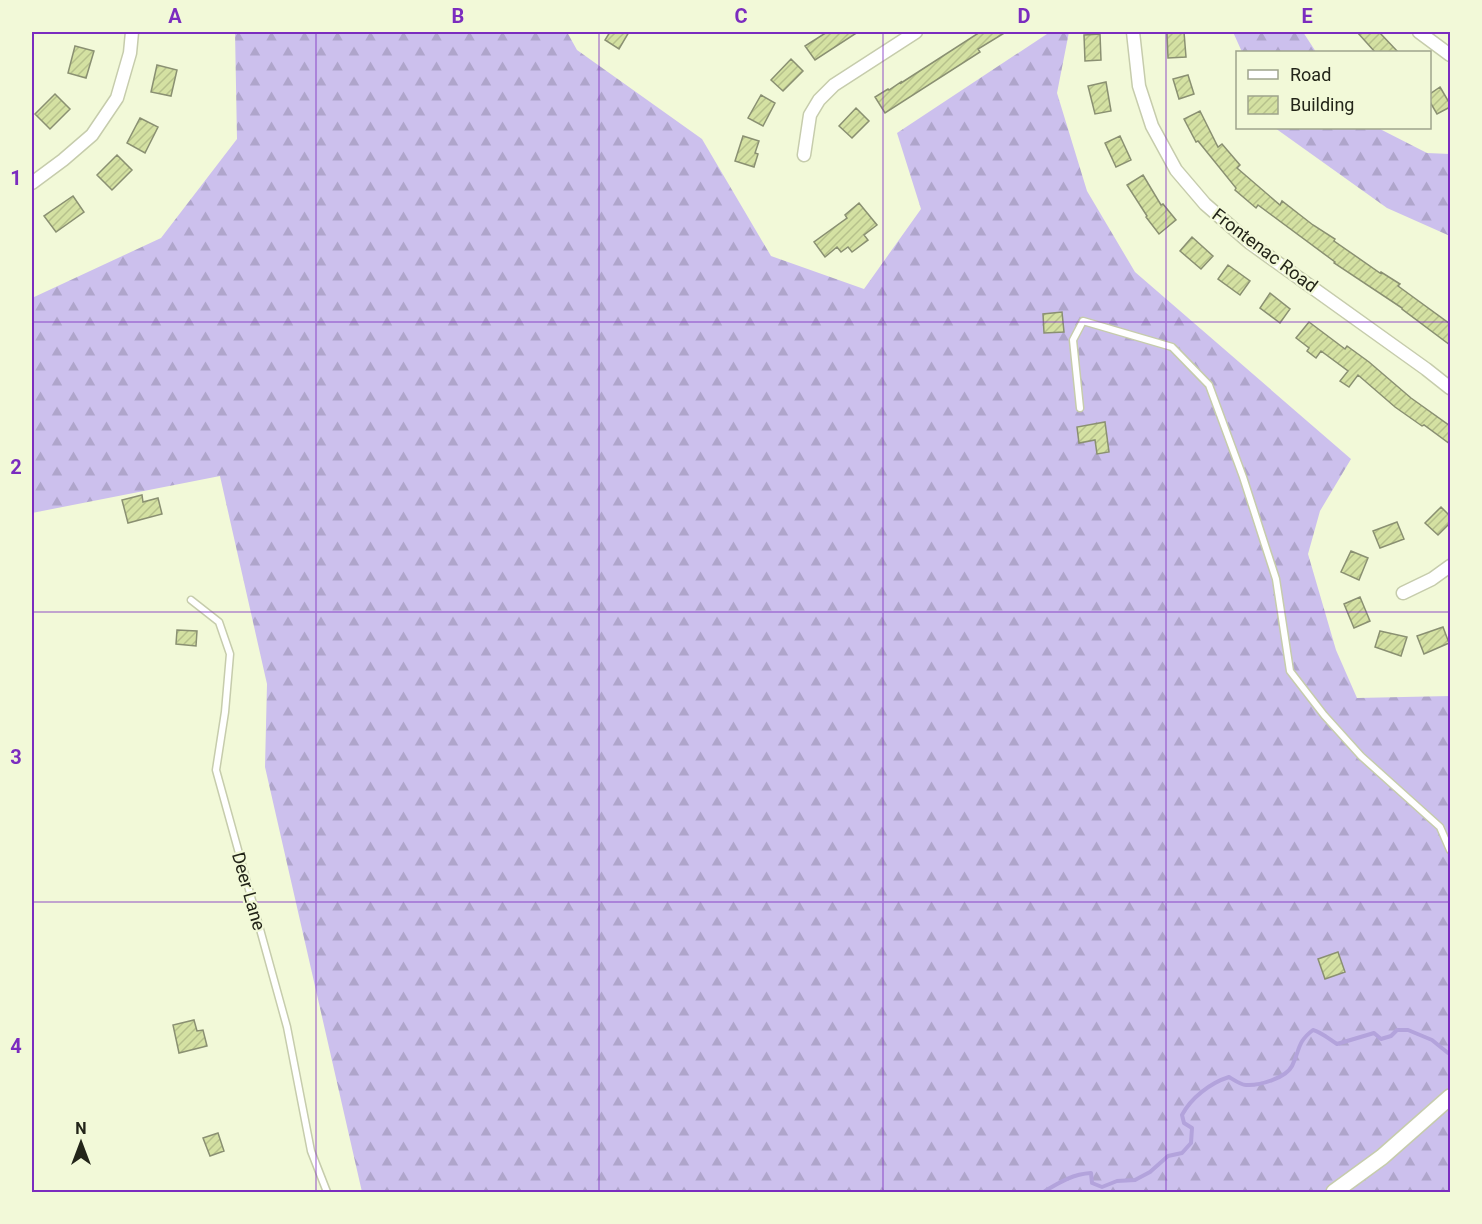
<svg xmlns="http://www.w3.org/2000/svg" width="1482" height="1224" font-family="Roboto,sans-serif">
<defs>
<pattern id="forest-firs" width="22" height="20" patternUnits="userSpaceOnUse" patternTransform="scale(1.5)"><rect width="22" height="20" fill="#ccc0ed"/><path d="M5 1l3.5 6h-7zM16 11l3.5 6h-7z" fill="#afa5cb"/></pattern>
<pattern id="building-hatch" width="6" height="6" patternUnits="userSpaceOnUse" patternTransform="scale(1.5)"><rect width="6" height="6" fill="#d4e1a2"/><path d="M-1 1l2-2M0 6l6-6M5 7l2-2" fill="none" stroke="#b6c18b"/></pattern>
</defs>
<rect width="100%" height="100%" fill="#f2f9d8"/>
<path fill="url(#forest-firs)" d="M235,32H567L577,50L702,139L771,256L864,289L921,209L897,133L1050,32H1069L1057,93L1087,191L1135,272L1351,459L1320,511L1308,554L1336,650L1357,698L1450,696V1192H362L265,767L267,684L220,476L32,513V298L161,238L237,139Z
M1233,32H1303L1316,52H1242Z
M1275,128H1378L1427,153L1450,154V236L1387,208Z"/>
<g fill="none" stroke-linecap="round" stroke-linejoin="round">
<path stroke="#b3a3dc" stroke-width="4" d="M1045,1192V1191C1060,1182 1073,1174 1091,1173L1092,1183L1102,1187L1117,1181L1135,1180L1150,1172L1168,1156L1182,1153L1191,1143L1192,1128L1184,1123L1182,1115C1191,1098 1210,1083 1229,1077C1234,1080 1241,1085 1246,1085C1259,1086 1286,1078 1292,1066C1300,1050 1297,1042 1313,1030C1321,1032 1329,1039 1337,1044L1374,1033L1381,1039L1391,1036L1397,1030H1408L1432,1040L1448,1053L1450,1052"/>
</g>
<path fill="url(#building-hatch)" stroke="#8a9072" stroke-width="1.5" d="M610,32H629L619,49L605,40Z
M827,32H858L815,60L805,46Z
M980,32H1006L978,49L980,52L885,113L875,97L888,89L889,90L901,82V83Z
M1184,32L1186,57L1168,58L1167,33Z
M1357,32H1379L1398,52H1375Z
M1100,34L1101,60L1085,61L1084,35Z
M75,46L94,51L86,78L68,73Z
M791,59L803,71L783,91L771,80Z
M157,65L177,70L171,96L151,92Z
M1188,75L1194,94L1179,99L1173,79Z
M1106,82L1111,111L1095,114L1088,86Z
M1440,87L1450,104V107L1437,114L1430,102V94Z
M55,94L70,109L50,129L35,114Z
M761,95L775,103L763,126L748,118Z
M856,108L869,121L852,138L839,126Z
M1200,111L1218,147L1222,144L1240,165L1237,168L1280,205L1282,201L1313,225L1335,239L1334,241L1380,273L1381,272L1400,284L1398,286L1450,324V345L1402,309V308L1334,263L1335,262L1258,205L1256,208L1235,190L1236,188L1198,141L1196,142L1184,119Z
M140,118L158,127L145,153L127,143Z
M743,136L759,141L755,153L758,154L754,167L735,161Z
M1120,136L1131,160L1116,167L1105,143Z
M117,155L132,170L112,190L97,175Z
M1143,175L1161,205L1163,204L1176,220L1159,234L1146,217L1147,216L1127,185Z
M73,196L84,212L56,232L44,216Z
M859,203L877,225L864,235L868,240L852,252L848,247L841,252L837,247L825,257L814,242L847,218L845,215Z
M1192,237L1213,256L1201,269L1180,251Z
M1228,265L1250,281L1240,295L1218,279Z
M1270,293L1290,309L1280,323L1260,308Z
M1062,312L1064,332L1044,333L1043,314Z
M1309,322L1345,349L1347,346L1369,362L1411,398L1450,426V444L1424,425L1422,426L1395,407L1358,375L1349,387L1340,381L1348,371L1321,351L1316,358L1307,351L1309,348L1296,338Z
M1105,422L1109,452L1097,454L1095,440L1079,443L1077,427Z
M142,495L143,502L158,498L162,514L128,523L122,500Z
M1441,507L1450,516V523L1438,535L1425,523Z
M1397,522L1404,539L1380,548L1373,531Z
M1351,551L1368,558L1359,580L1341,572Z
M1360,597L1370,621L1354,628L1344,604Z
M1443,627L1449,643L1424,654L1417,636Z
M177,630L197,631L196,646L176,644Z
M1380,631L1407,637L1401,656L1375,647Z
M1338,952L1345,972L1325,979L1318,959Z
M194,1020L197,1031L203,1030L207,1046L179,1053L173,1025Z
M218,1133L224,1151L210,1156L203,1138Z"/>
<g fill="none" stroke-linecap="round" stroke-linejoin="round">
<g stroke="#c6ccac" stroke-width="9">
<path id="service" d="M1080,408L1073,340L1083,321L1172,347L1209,385L1243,477L1276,579L1290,671L1324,715L1361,756L1440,827L1450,850
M191,600L219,622L230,654L225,712L216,770L287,1027L311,1151L327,1192"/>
</g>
<g stroke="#c6ccac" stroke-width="15">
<path id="minor" d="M1133,32L1139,86L1152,126L1176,170L1205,204L1250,243L1426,369L1450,388
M1419,32L1450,55
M804,155L810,115L819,100L834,85L916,32
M32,183L63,160L92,135L117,98L130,53L132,32
M1403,593L1432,579L1450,566"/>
</g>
<g stroke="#c6ccac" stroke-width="18">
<path id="tertiary" d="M1334,1192L1382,1157L1450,1097"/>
</g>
<use href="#service" stroke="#fff" stroke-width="6"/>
<use href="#minor" stroke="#fff" stroke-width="12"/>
<use href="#tertiary" stroke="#fff" stroke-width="15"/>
</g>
<path fill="none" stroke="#7b2cbf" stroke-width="1.5" stroke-opacity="0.55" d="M316,32V1192M599,32V1192M883,32V1192M1166,32V1192M32,322H1450M32,612H1450M32,902H1450"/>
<g text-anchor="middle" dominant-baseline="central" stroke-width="4.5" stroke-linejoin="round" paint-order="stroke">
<g font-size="18" fill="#232519" stroke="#f2f9d8">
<text transform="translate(1265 250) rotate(37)">Frontenac Road</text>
<text transform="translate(249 891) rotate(74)">Deer Lane</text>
</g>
</g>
<rect width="1482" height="1224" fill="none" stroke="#f2f9d8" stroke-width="66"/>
<rect x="1236" y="51" width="195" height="78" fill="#f2f9d8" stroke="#9fa48c" stroke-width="1.5"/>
<rect x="1248" y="70" width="30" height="9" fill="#ffffff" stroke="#9fa48c" stroke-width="1.5"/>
<text x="1290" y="81" font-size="18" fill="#232519">Road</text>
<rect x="1248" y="96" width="30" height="18" fill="url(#building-hatch)" stroke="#9fa48c" stroke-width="1.5"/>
<text x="1290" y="111" font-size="18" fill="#232519">Building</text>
<g transform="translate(81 1143)" stroke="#f2f9d8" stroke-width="4.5" paint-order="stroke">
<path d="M0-4.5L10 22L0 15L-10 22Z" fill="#232519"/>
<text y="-9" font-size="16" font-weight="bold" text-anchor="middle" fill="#232519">N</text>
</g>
<rect x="33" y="33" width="1416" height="1158" fill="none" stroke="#7b2cbf" stroke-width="2"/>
<g font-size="20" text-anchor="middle" font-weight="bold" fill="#7b2cbf">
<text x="175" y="23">A</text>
<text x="458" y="23">B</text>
<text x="741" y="23">C</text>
<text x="1024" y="23">D</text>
<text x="1307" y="23">E</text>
<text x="16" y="185">1</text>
<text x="16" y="474">2</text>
<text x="16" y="764">3</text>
<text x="16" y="1053">4</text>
</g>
</svg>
